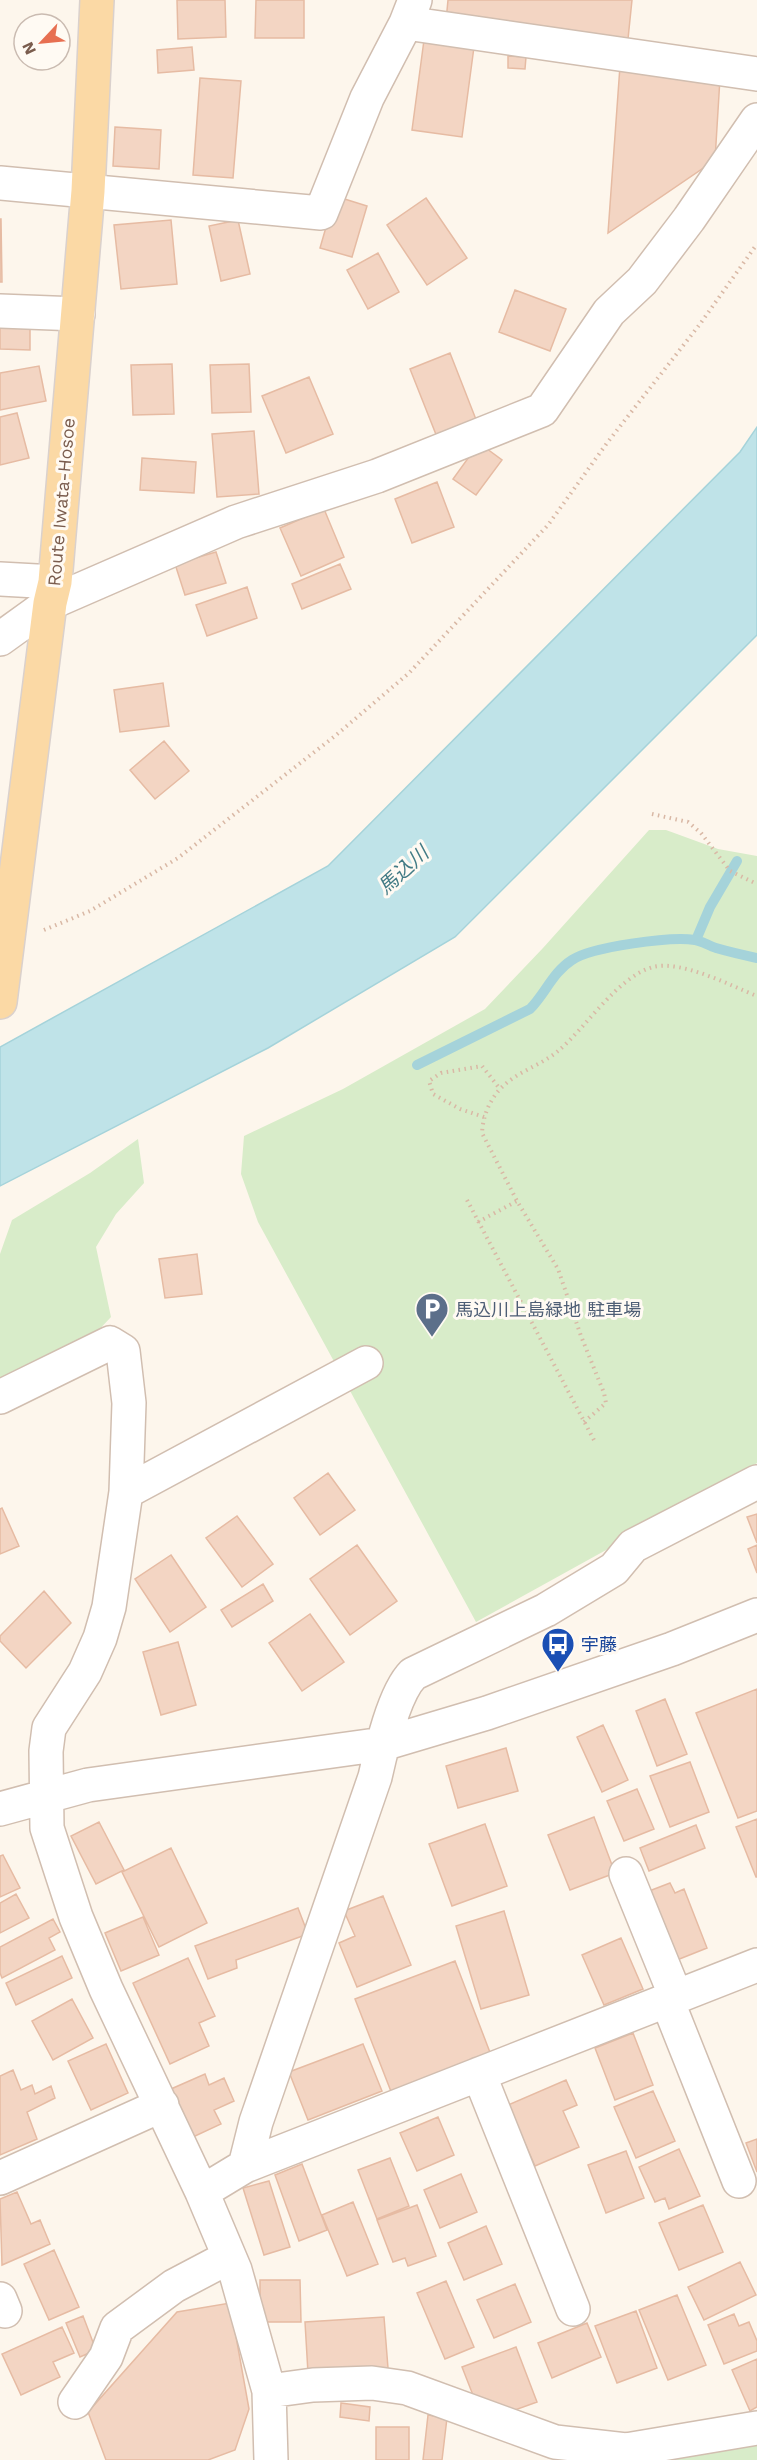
<svg xmlns="http://www.w3.org/2000/svg" width="757" height="2460" font-family="'Work Sans','Noto Sans JP',sans-serif">
<rect width="100%" height="100%" fill="#fdf6ec"/>
<path fill="#d8ecc9" d="M649,830H666L718,849L757,856V1463L720,1487L476,1622L258,1222L241,1174L244,1136L343,1089L485,1009L543,948Z
M138,1139L144,1183L116,1214L96,1247L111,1317L76,1354L0,1389V1254L12,1220L90,1173Z
M757,2445V2460H674L683,2454Z"/>
<path fill="#bfe3e8" stroke="#a5d3da" stroke-width="1.5" d="M757,427V635L455,937L268,1048L0,1186V1047L328,866L740,452Z"/>
<g fill="none" stroke-linecap="round" stroke-linejoin="round">
<path stroke="#a5d3da" stroke-width="10" d="M696,940L710,907L737,861
M417,1065L530,1009C545,994 553,972 572,960C591,947 671,936 695,940C702,941 709,946 716,948C730,952 743,955 757,958"/>
</g>
<path fill="#f3d5c3" stroke="#e6bba3" stroke-width="1.5" d="M177,0H225L226,37L178,39Z
M256,0H304V38H255Z
M448,0H632L628,39L446,21Z
M424,40L474,47L462,137L412,130Z
M192,47L194,70L158,73L157,50Z
M508,56L526,57L525,69L508,68Z
M620,66L720,78L715,160L608,233Z
M200,78L241,81L233,178L193,175Z
M115,127L161,130L159,169L113,166Z
M335,196L367,206L352,257L320,248Z
M426,198L467,258L427,285L387,225Z
M0,219H1L2,282H0Z
M171,220L177,284L121,289L114,225Z
M238,220L250,274L221,281L209,226Z
M378,253L399,292L368,309L347,270Z
M515,290L566,309L550,351L499,332Z
M0,318L30,319V350L0,349Z
M450,353L477,422L437,437L410,369Z
M172,364L174,414L133,415L131,365Z
M249,364L251,412L212,413L210,365Z
M39,366L46,401L0,410V373Z
M309,377L333,434L286,453L262,396Z
M17,413L29,458L0,465V417Z
M254,431L259,494L217,497L212,434Z
M479,443L502,460L476,495L453,479Z
M142,458L196,462L194,493L140,490Z
M437,482L454,527L412,543L395,499Z
M324,509L344,557L301,576L280,528Z
M216,552L226,583L185,595L175,564Z
M340,564L351,589L302,609L292,584Z
M247,587L257,618L207,636L196,605Z
M163,683L169,726L120,732L114,690Z
M164,741L189,771L155,799L130,770Z
M197,1254L202,1294L165,1298L159,1259Z
M328,1473L355,1510L320,1535L294,1498Z
M2,1508L19,1546L0,1554V1509Z
M757,1514V1543L747,1517Z
M237,1516L273,1564L242,1587L206,1538Z
M357,1545L397,1601L350,1635L310,1579Z
M757,1545V1573L748,1549Z
M171,1555L206,1607L170,1632L135,1579Z
M263,1584L273,1601L232,1627L221,1610Z
M44,1591L71,1623L26,1668L0,1641V1636Z
M310,1614L344,1662L302,1691L269,1643Z
M178,1642L196,1705L161,1715L143,1652Z
M757,1689V1811L738,1818L696,1713Z
M665,1699L687,1754L657,1766L636,1711Z
M603,1725L628,1780L602,1792L577,1737Z
M506,1748L518,1791L458,1808L446,1766Z
M690,1762L709,1812L670,1827L650,1776Z
M637,1789L654,1829L624,1841L607,1801Z
M594,1817L615,1873L570,1890L548,1835Z
M757,1819V1877H756L736,1827Z
M99,1822L124,1870L96,1884L71,1836Z
M485,1824L507,1886L452,1906L429,1844Z
M696,1825L705,1848L649,1871L640,1848Z
M171,1848L207,1923L159,1947L122,1872Z
M3,1855L20,1888L0,1897V1856Z
M670,1883L675,1893L684,1889L707,1948L672,1962L644,1893Z
M16,1894L29,1918L0,1933V1903Z
M383,1896L411,1965L357,1987L339,1943L355,1936L344,1911Z
M298,1908L308,1934L236,1960L237,1968L208,1979L195,1946Z
M504,1911L529,1995L481,2009L456,1926Z
M143,1917L159,1955L121,1971L105,1933Z
M53,1919L60,1932L49,1938L55,1950L2,1978L0,1973V1947Z
M621,1938L643,1989L604,2005L582,1955Z
M62,1956L72,1978L16,2005L6,1983Z
M188,1958L215,2016L199,2023L209,2046L170,2064L133,1983Z
M455,1961L491,2055L392,2094L355,1999Z
M72,1999L93,2038L53,2060L32,2021Z
M633,2033L653,2085L615,2100L595,2048Z
M106,2044L128,2093L91,2110L68,2061Z
M363,2044L382,2091L308,2120L289,2072Z
M13,2070L21,2090L32,2085L35,2094L51,2086L55,2098L27,2112L37,2139L0,2155V2076Z
M205,2074L209,2085L224,2078L234,2101L214,2110L221,2124L193,2137L171,2089Z
M566,2080L577,2105L563,2111L579,2147L535,2166L508,2105Z
M653,2091L675,2141L636,2158L614,2107Z
M438,2117L454,2155L417,2171L400,2133Z
M757,2139V2172L746,2143Z
M679,2149L700,2196L669,2209L665,2198L655,2202L639,2167Z
M626,2151L644,2198L606,2213L588,2165Z
M390,2158L409,2206L377,2219L358,2170Z
M302,2164L327,2230L299,2241L275,2175Z
M461,2174L477,2212L440,2228L424,2190Z
M269,2181L290,2247L264,2255L243,2188Z
M17,2192L31,2224L40,2220L50,2244L2,2265L0,2199Z
M353,2202L378,2264L347,2276L322,2215Z
M417,2205L436,2256L408,2266L405,2258L393,2262L377,2220Z
M703,2205L723,2252L679,2270L659,2223Z
M486,2226L502,2264L464,2280L448,2243Z
M54,2250L79,2307L49,2320L24,2264Z
M740,2262L756,2295L704,2320L688,2287Z
M260,2280H300L301,2322H260Z
M446,2281L474,2347L445,2359L417,2293Z
M515,2284L531,2322L494,2338L477,2300Z
M677,2295L706,2365L668,2380L639,2310Z
M230,2303L249,2409L235,2450L208,2460H106L88,2412L177,2312Z
M636,2311L657,2368L617,2383L595,2326Z
M734,2314L739,2326L749,2322L757,2341V2351L724,2364L708,2325Z
M83,2316L96,2350L80,2357L66,2323Z
M384,2317L388,2368L308,2373L305,2322Z
M587,2323L601,2357L552,2378L538,2343Z
M62,2327L74,2353L53,2362L60,2377L21,2395L2,2354Z
M516,2347L537,2402L501,2415L478,2408L462,2367Z
M757,2359V2407L750,2411L732,2370Z
M341,2403L370,2407L369,2421L340,2417Z
M428,2415L447,2418L442,2460H423Z
M376,2427H409V2460H376Z"/>
<g fill="none" stroke-linecap="round" stroke-linejoin="round">
<g stroke="#d1beb0" stroke-width="36">
<path id="minor" d="M406,23L757,74
M0,183L321,213L367,98L406,23L415,0
M0,311L78,314
M0,579L55,582
M0,639L50,603L236,522L377,476L542,410L609,312L642,281L689,219L757,120
M0,1397L110,1343L123,1351L129,1403L126,1492
M0,1809L88,1785L383,1744L487,1713L672,1649L757,1615
M626,1874L676,1997
M667,2000L739,2181
M479,2074L573,2309
M245,2166L757,1965
M0,2178L162,2105
M202,2192L106,1989L76,1917L47,1828L46,1751L49,1728L85,1672L100,1638L109,1607L126,1492L366,1363
M0,2299L5,2311
M269,2391L313,2385L372,2383L407,2388L555,2442L626,2450L757,2428
M75,2402L106,2357L117,2328L174,2286L229,2257
M271,2460L269,2391L235,2270L202,2192L245,2166L256,2122L375,1777C381,1750 394,1693 413,1674L546,1610L614,1569L633,1546L757,1482"/>
</g>
<g stroke="#dad1cd" stroke-width="36">
<path id="major" d="M0,1002L50,603L55,582L88,191L97,0"/>
</g>
<path stroke="#d9b8a5" stroke-width="4" stroke-dasharray="1.5 4.5" stroke-linecap="butt" d="M652,814L688,822L701,833L730,871L757,884
M44,930L90,911L178,858L335,736L409,673L548,525L607,443L700,324L757,244
M484,1117L460,1109L433,1094L429,1081L441,1073L482,1066L500,1089
M467,1200L595,1442
M478,1222L517,1201
M584,1422L606,1403L604,1393L581,1336L558,1269L517,1201L482,1133C483,1116 489,1101 501,1088C518,1071 540,1066 558,1051C586,1028 617,977 653,967C682,960 729,985 757,996"/>
<use href="#minor" stroke="#fff" stroke-width="33"/>
<use href="#major" stroke="#fbd9a5" stroke-width="33"/>
</g>
<defs>
<g id="parking-pin" transform="scale(1.725)"><path d="M0 17L-7.5 6A9.5 9.5 0 1 1 7.5 6Z" fill="#5c6f8a" stroke="#fffaf3"/><path d="M-3.5-5.5H1a3.5 3.5 0 0 1 0 7H-1V5.5H-3.5ZM-1-3.4V-.6H.8a1.4 1.4 0 0 0 0-2.8Z" fill="#fff"/></g>
<g id="bus-pin" transform="scale(1.725)"><path d="M0 17L-7.5 6A9.5 9.5 0 1 1 7.5 6Z" fill="#1a4fb4" stroke="#fffaf3"/><path d="M-5-6H5V4H4V6H2V4H-2V6H-4V4H-5ZM-3.5-4V0h7V-4ZM-3.5 1.2v1.5H-2V1.2ZM2 1.2v1.5H3.5V1.2Z" fill="#fff"/></g>
</defs>
<g fill-rule="evenodd">
<use href="#parking-pin" x="432" y="1309"/>
<use href="#bus-pin" x="558" y="1644"/>
</g>
<g text-anchor="middle" dominant-baseline="central" stroke-width="6" stroke-linejoin="round" paint-order="stroke">
<g font-size="18" fill="#7a5c4d" stroke="#fffaf3">
<text transform="translate(61 502) rotate(-85)">Route Iwata-Hosoe</text>
</g>
<g font-size="18" fill="#4e5e75" stroke="#fffaf3" text-anchor="start">
<text x="455" y="1309">馬込川上島緑地 駐車場</text>
</g>
<g font-size="18" fill="#164399" stroke="#fffaf3" text-anchor="start">
<text x="581" y="1644">宇藤</text>
</g>
<g font-size="20" font-style="italic" fill="#437c86" stroke="#fffaf3">
<text transform="translate(403 870) rotate(-42)">馬込川</text>
</g>
</g>
<g transform="translate(42 42) rotate(244)"><circle r="28" fill="#fffaf3" stroke="#cabbb1" stroke-width="1.5"/>
<path d="M0-4.5L10 22L0 15L-10 22Z" fill="#e76f51"/>
<text y="-9" font-size="16" font-weight="bold" text-anchor="middle" fill="#7a5c4d">N</text>
</g>
</svg>
